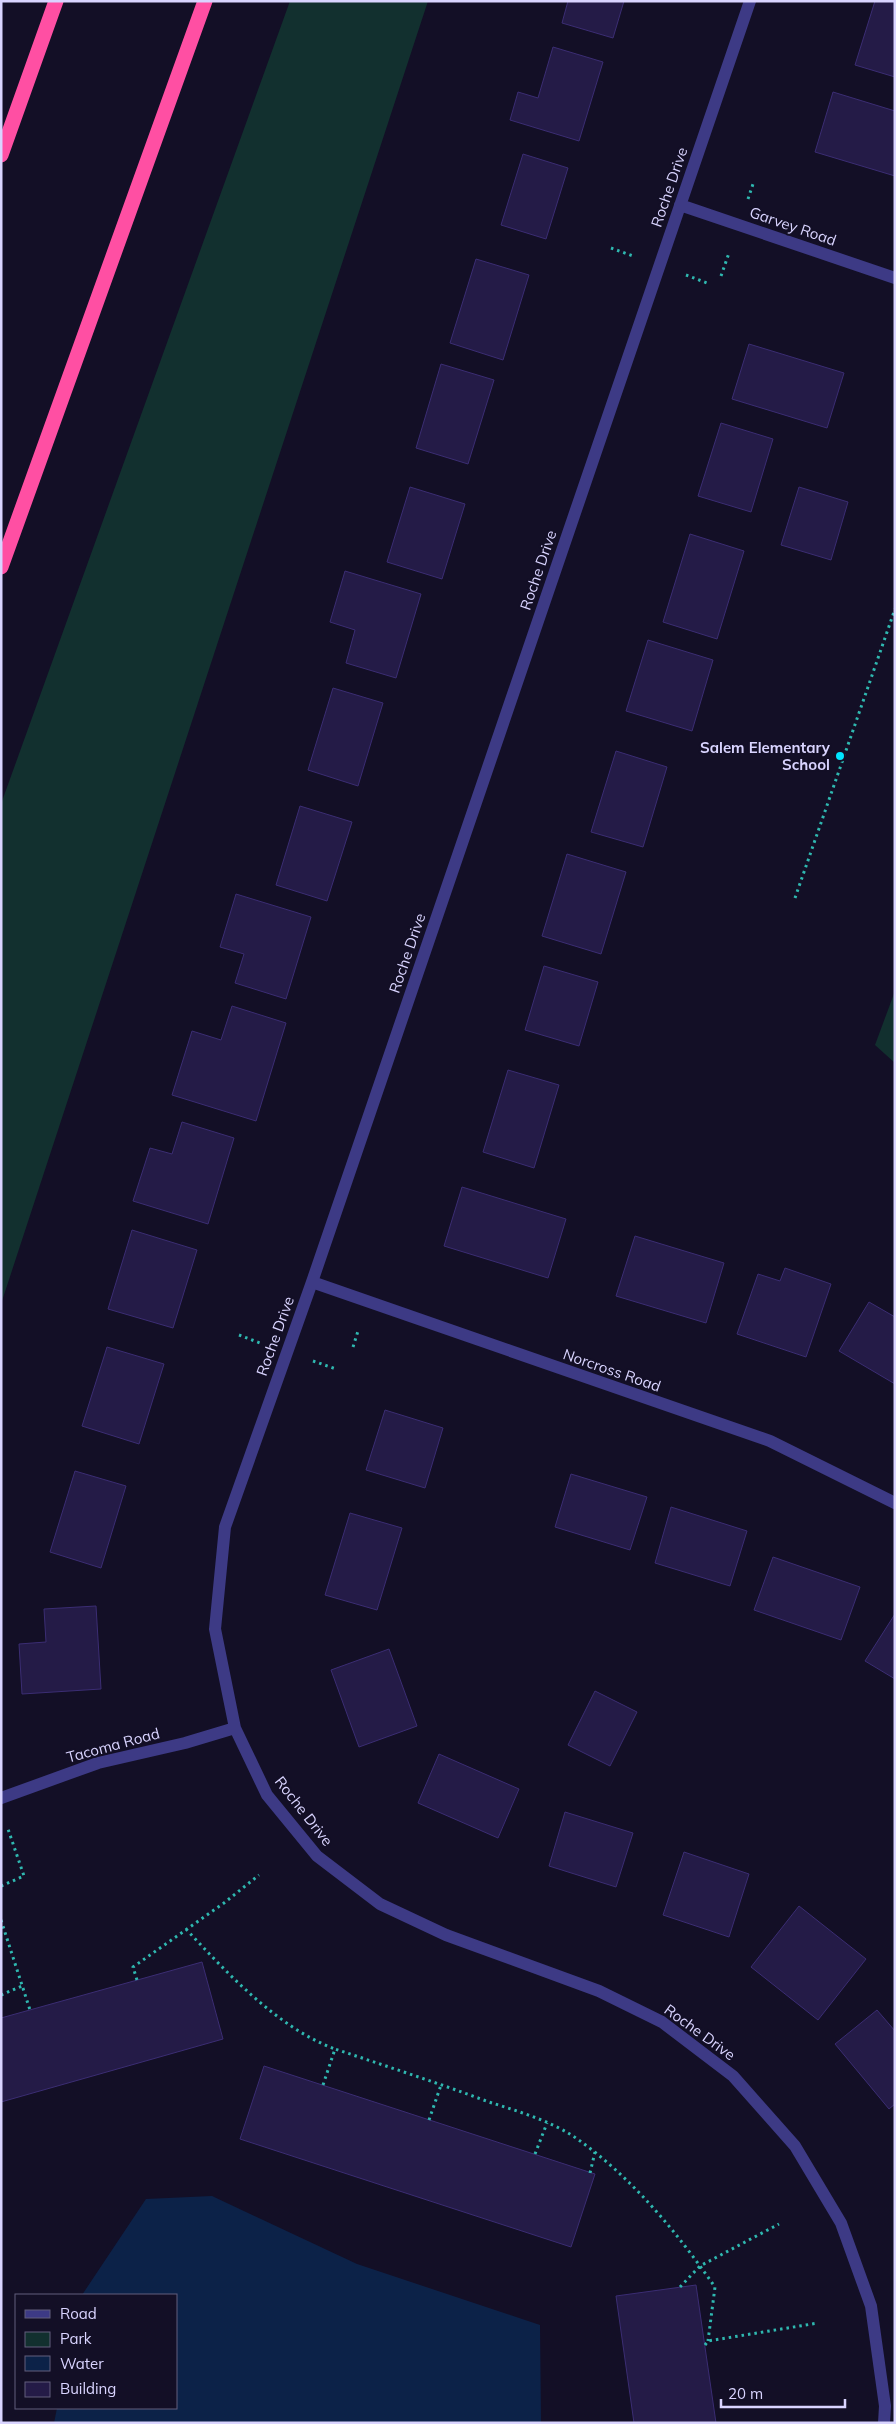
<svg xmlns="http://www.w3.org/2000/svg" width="896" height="2424" font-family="Mulish,sans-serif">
<rect width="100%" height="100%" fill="#130f26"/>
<path fill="#12302f" d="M290,1H428L1,1304V804Z
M895,991V1063L875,1045Z"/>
<path fill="#0c2248" d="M212,2196L357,2264L540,2325L541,2423H54L57,2408H176V2295H82L146,2199Z"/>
<path fill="#241b47" stroke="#3b2d73" d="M568,1H624L613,38L562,23Z
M875,1H895V77L855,65Z
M553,47L603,62L579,141L510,120L518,92L538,98Z
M833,92L895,111V176L815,152Z
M523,154L568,168L546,239L501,225Z
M476,259L529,275L503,360L450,343Z
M749,344L844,373L827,428L732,399Z
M441,364L494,380L468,464L416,448Z
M721,423L773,439L751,512L698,496Z
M410,487L465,504L442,579L387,562Z
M799,487L848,502L831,560L781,545Z
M690,534L744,551L717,639L663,622Z
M345,571L421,594L396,678L346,663L355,630L330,622Z
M648,640L713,660L692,731L626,711Z
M333,688L383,703L358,786L308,770Z
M616,751L667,767L643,847L591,832Z
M300,806L352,822L327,901L276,885Z
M567,854L626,872L601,954L542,936Z
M236,894L311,917L286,999L235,983L244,954L220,947Z
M544,966L598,982L579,1046L525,1030Z
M232,1006L286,1023L256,1121L172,1095L192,1031L221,1040Z
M508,1070L559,1085L534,1168L483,1152Z
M182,1122L234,1138L208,1224L133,1201L150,1148L172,1154Z
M462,1187L566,1219L548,1278L444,1246Z
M132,1230L197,1250L173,1328L108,1309Z
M635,1236L724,1263L706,1323L616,1296Z
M785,1268L831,1284L806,1357L737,1334L758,1274L780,1281Z
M869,1302L895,1317V1384L839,1351Z
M107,1347L164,1364L139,1444L82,1426Z
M385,1410L443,1428L425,1488L366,1470Z
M75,1471L126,1486L101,1568L50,1552Z
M571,1474L647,1497L630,1550L555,1527Z
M671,1507L747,1531L730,1586L655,1563Z
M350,1513L402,1528L377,1610L325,1595Z
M773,1557L860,1587L841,1640L754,1610Z
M96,1606L101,1689L22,1694L19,1644L46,1642L44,1609Z
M895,1614V1679L865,1661Z
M389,1649L417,1726L359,1747L331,1670Z
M595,1691L637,1712L610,1766L568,1745Z
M439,1754L519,1789L498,1838L418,1803Z
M565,1812L633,1833L616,1887L549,1866Z
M684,1852L749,1874L729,1937L663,1915Z
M799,1906L866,1959L818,2020L751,1967Z
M202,1962L223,2039L1,2102V2018Z
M877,2010L895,2031V2104L889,2109L835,2044Z
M264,2066L595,2174L571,2247L240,2139Z
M696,2285L716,2423H634L616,2296Z"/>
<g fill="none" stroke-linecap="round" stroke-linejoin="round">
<path stroke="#2fb8b0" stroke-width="3" stroke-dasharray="2.5 4" stroke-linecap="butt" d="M748,199L754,181
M611,248L633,256
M686,275L707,283
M721,276L729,253
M795,898L895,609
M239,1335L260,1343
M353,1347L358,1331
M313,1361L336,1369
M1,1886L24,1876L8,1829
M1,1920L30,2010
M186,1929C227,1973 278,2028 335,2049
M137,1980L133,1967L224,1903L259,1875
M1,1995L22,1986
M323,2085L335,2049C386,2066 438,2083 489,2102C517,2111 548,2120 573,2136C630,2175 676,2231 715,2287L708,2341
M429,2120L441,2085
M535,2154L547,2123
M590,2173L595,2152
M680,2287L700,2266L779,2224
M705,2345L708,2341L818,2323"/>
<path stroke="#3d3a85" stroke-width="12" d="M750,1L312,1282L225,1527L215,1629L235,1728L267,1795L317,1856L380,1904L446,1935L599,1991L662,2022L733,2076L795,2146L841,2223L871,2306L885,2406L884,2423
M680,205L895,278
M312,1282L770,1441L895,1503
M1,1798L98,1763L185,1743L235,1728"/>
<path stroke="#ff4fa3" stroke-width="15" d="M1,155L56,1
M1,567L205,1"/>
</g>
<circle fill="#00e5ff" stroke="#130f26" stroke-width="2" cx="840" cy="756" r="5"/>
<g text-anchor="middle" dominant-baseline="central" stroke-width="4" stroke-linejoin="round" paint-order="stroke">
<g font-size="15" fill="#d9d4ff" stroke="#130f26">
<text transform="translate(669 187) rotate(-71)">Roche Drive</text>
<text transform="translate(793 226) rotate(19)">Garvey Road</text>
<text transform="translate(538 570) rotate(-71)">Roche Drive</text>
<text transform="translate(407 953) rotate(-71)">Roche Drive</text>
<text transform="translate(275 1336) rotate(-70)">Roche Drive</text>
<text transform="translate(612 1370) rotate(19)">Norcross Road</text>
<text transform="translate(113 1745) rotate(-15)">Tacoma Road</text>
<text transform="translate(304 1811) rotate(52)">Roche Drive</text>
<text transform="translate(700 2032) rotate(36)">Roche Drive</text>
</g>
<g font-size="15" font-weight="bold" fill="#d9d4ff" stroke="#130f26" text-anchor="end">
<text x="830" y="747">Salem Elementary<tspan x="830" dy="17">School</tspan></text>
</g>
</g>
<rect width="896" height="2424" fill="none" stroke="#d9d4ff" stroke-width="5"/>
<rect x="15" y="2294" width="162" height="115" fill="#130f26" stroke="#625e7d"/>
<rect x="25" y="2310" width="25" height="8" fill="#3d3a85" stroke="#625e7d"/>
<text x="60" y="2319" font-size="15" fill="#d9d4ff">Road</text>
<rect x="25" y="2332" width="25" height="15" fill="#12302f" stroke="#625e7d"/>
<text x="60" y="2344" font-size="15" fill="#d9d4ff">Park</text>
<rect x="25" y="2356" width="25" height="15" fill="#0c2248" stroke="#625e7d"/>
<text x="60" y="2369" font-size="15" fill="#d9d4ff">Water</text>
<rect x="25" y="2382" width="25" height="15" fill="#241b47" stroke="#625e7d"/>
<text x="60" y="2394" font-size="15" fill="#d9d4ff">Building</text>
<path d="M721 2399v8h124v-8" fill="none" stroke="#d9d4ff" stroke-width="2.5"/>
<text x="728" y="2399" font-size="15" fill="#d9d4ff" stroke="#130f26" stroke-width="4" paint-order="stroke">20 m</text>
</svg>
